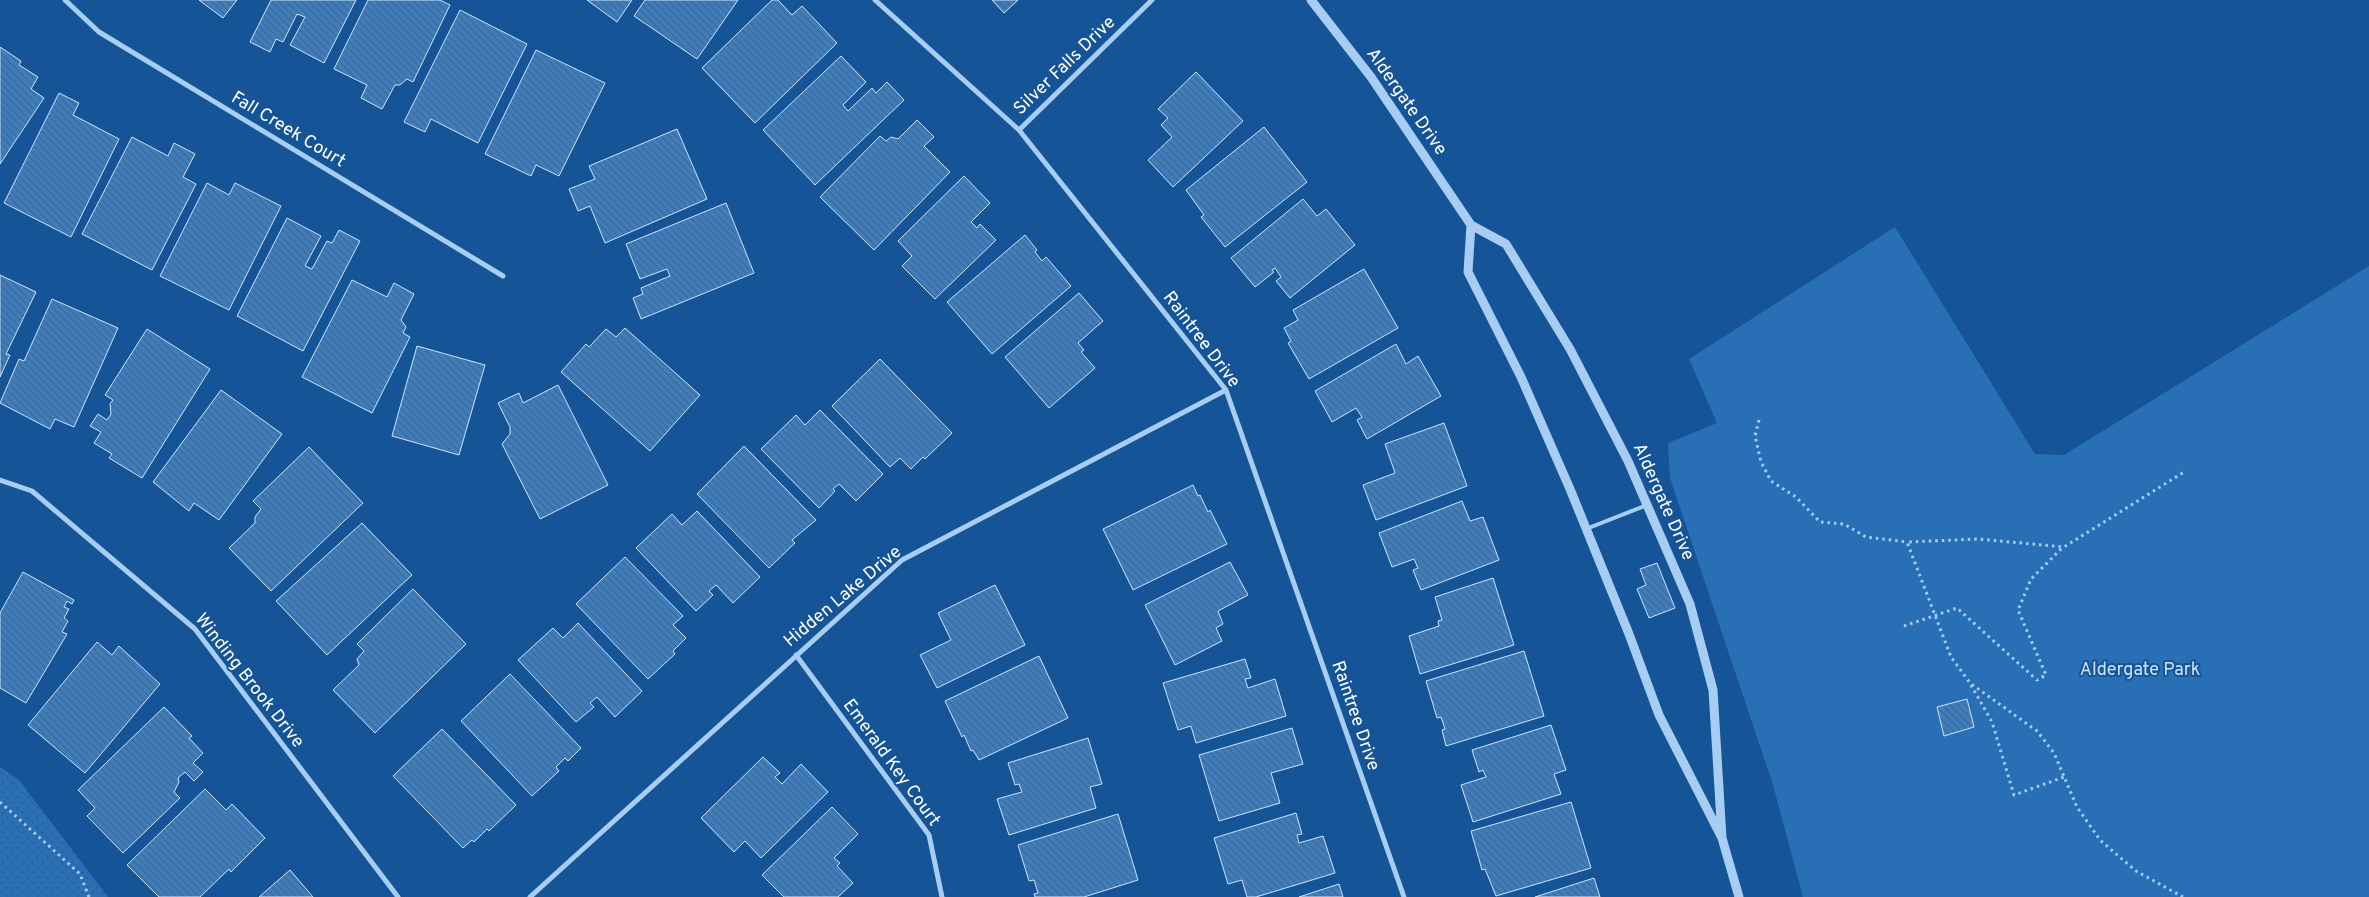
<svg xmlns="http://www.w3.org/2000/svg" width="2369" height="897" font-family="Overpass,sans-serif">
<defs>
<pattern id="grass-dots" width="8" height="8" patternUnits="userSpaceOnUse" patternTransform="scale(1.25)"><rect width="8" height="8" fill="#286fb5"/><path d="M2 2h.1M6 6h.1" fill="none" stroke="#3e5a76" stroke-width="1.8" stroke-linecap="round"/></pattern>
<pattern id="building-back-hatch" width="6" height="6" patternUnits="userSpaceOnUse" patternTransform="scale(1.25)"><rect width="6" height="6" fill="#3e7ebe"/><path d="M-1 5l2 2M0 0l6 6M5-1l2 2" fill="none" stroke="#44688b"/></pattern>
</defs>
<rect width="100%" height="100%" fill="#155496"/>
<path fill="url(#grass-dots)" d="M0,767L19,780L108,897H0Z"/>
<path fill="#286fb5" d="M1895,227L2035,454L2064,455L2369,266V897H1803L1773,785L1670,478L1668,443L1717,423L1689,359Z"/>
<path fill="url(#building-back-hatch)" stroke="#cee5fc" d="M199,0H237L223,18Z
M271,0H356L324,63L290,45L305,17L297,14L283,42L276,39L270,52L250,42Z
M368,0H440L450,5L413,82L407,79L400,85H395L382,109L361,98L367,85L334,69Z
M587,0H632L617,22Z
M645,0H738L697,59L634,16Z
M772,0H778L792,15L802,6L837,43L755,123L702,68Z
M992,0H1018L1004,13Z
M460,10L527,44L478,143L431,119L425,132L404,122Z
M0,47L21,61L19,65L38,77L31,89L44,98L0,164Z
M536,50L605,83L559,176L536,165L531,176L485,154Z
M841,56L866,82L843,105L848,111L872,88L876,93L887,82L904,100L815,185L763,130Z
M1196,72L1243,121L1173,187L1148,160L1172,137L1161,125L1168,118L1158,109Z
M59,93L79,103L73,115L119,139L71,237L4,203Z
M917,120L934,137L924,146L950,172L874,250L820,197L880,136L886,141L891,137L898,139Z
M1264,127L1307,182L1225,247L1201,217L1204,215L1186,190Z
M677,129L707,199L605,243L590,206L578,211L569,189L595,179L589,166Z
M132,137L168,156L174,143L195,154L183,177L196,184L152,270L82,234Z
M964,176L990,203L971,222L977,228L980,224L996,240L935,299L902,266L912,256L898,241Z
M207,183L229,195L235,183L281,206L229,310L160,276Z
M1303,199L1317,216L1326,209L1355,245L1290,298L1276,281L1281,277L1275,268L1272,270L1274,272L1255,287L1231,258Z
M726,203L754,273L641,319L633,298L643,294L641,288L670,276L667,269L640,279L626,244Z
M287,218L321,236L305,266L312,269L327,241L332,243L339,230L360,241L303,351L237,316Z
M1025,235L1037,250L1035,252L1042,261L1046,257L1071,286L992,354L947,302Z
M1364,269L1398,328L1309,379L1288,343L1291,341L1284,328L1298,320L1293,310Z
M0,275L36,292L6,354L10,355L0,377Z
M352,280L387,297L394,283L414,294L401,320L406,327L403,333L410,337L372,413L302,377Z
M1079,293L1103,321L1078,343L1084,350L1081,352L1095,368L1049,408L1005,357Z
M52,299L118,328L74,427L55,419L50,429L0,403L19,359L24,361Z
M625,328L700,395L650,451L561,372L586,344L589,347L606,329L616,337Z
M147,329L210,369L142,478L109,458L112,454L94,443L101,432L90,426L98,414L107,420L111,414L110,404L113,400L105,395Z
M1396,344L1406,364L1418,356L1441,396L1367,439L1357,420L1362,417L1356,408L1332,422L1315,391Z
M417,346L485,365L459,455L392,436Z
M880,359L952,433L925,459L923,457L911,469L900,458L890,467L832,406Z
M558,385L608,485L540,519L502,444L510,434V427L498,403L519,393L523,403Z
M221,390L282,434L219,520L194,503L189,511L153,482Z
M820,410L883,474L856,501L839,484L833,489L835,491L819,508L761,449L796,415L805,425Z
M1444,423L1467,486L1376,520L1363,485L1395,473L1385,444Z
M744,446L816,520L792,540L795,543L769,568L697,494Z
M309,447L363,503L271,591L229,548L255,523V517L261,509L253,501Z
M1193,485L1198,496L1200,495L1208,512L1210,510L1227,544L1133,590L1103,529Z
M1462,501L1470,521L1483,517L1499,560L1421,590L1413,570L1418,568L1414,559L1392,567L1379,533Z
M697,511L760,577L733,603L716,585L709,591L713,595L696,611L636,548L672,514L682,525Z
M362,523L412,575L327,655L276,601Z
M625,557L683,616L673,625L686,638L673,651L675,654L648,679L576,604Z
M1230,562L1248,595L1218,611L1223,624L1216,628L1222,641L1175,665L1145,605Z
M1657,563L1675,608L1649,618L1637,589L1646,585L1640,569Z
M23,572L74,600L72,604L67,601L64,607L69,609L64,618L68,621L62,632L67,634L26,703L0,688V613Z
M1493,578L1514,645L1420,674L1409,636L1439,626L1438,621L1442,620L1435,597Z
M995,585L1025,645L937,688L920,655L951,640L938,613Z
M413,589L466,644L375,733L333,690L359,665L357,659L364,651L357,644Z
M578,623L642,691L615,717L597,697L590,703L594,707L576,722L518,660L553,628L563,638Z
M97,642L112,655L119,646L160,684L85,773L28,725Z
M1524,651L1544,716L1446,746L1442,730L1445,729L1441,717L1437,718L1426,681Z
M1039,656L1068,718L979,760L973,750L971,751L964,735L962,737L945,701Z
M1245,659L1251,678L1245,679L1248,688L1275,679L1286,716L1196,743L1191,726L1178,730L1163,683Z
M510,674L581,748L568,761L565,758L556,767L559,771L532,796L461,721Z
M1967,699L1974,727L1944,736L1937,707Z
M164,707L192,736L189,738L203,753L193,763L203,772L194,781L185,772L178,778L179,782L174,792L180,798L123,853L87,816L95,808L78,790Z
M1551,725L1566,770L1554,774L1561,794L1473,822L1461,785L1486,777L1483,770L1479,772L1472,750Z
M1292,728L1303,764L1271,773L1280,803L1219,821L1199,755Z
M442,729L516,805L489,831L487,829L474,842L472,840L463,848L393,776Z
M1088,738L1102,784L1090,787L1096,808L1009,835L997,799L1022,792L1019,784L1015,785L1008,763Z
M763,757L780,773L775,777L782,784L801,764L828,792L761,858L745,841L734,852L701,818Z
M205,789L226,810L232,804L265,838L231,872L229,869L200,897H159L127,865Z
M1571,802L1591,868L1496,896L1485,869L1482,870L1471,831Z
M832,807L858,834L834,858L840,863L837,866L853,883L838,897H784L762,875Z
M1296,813L1302,834L1297,835L1299,843L1323,836L1335,873L1256,897H1247L1242,880L1228,884L1214,838Z
M1118,814L1138,880L1084,897H1035L1034,894L1038,893L1034,880L1029,881L1018,845Z
M290,870L313,897H259Z
M1594,878L1600,897H1535Z
M1339,884L1343,897H1299Z"/>
<g fill="none" stroke-linecap="round" stroke-linejoin="round">
<path stroke="#a7cdf2" stroke-width="3" stroke-dasharray="2.5 4" stroke-linecap="butt" d="M1759,420L1755,436L1761,462L1771,481L1796,497L1820,522L1844,524L1866,537L1907,542
M1904,626L1957,608L2037,680L2046,675L2018,610L2031,579L2063,547
M1971,685L1992,722L2014,795L2064,777
M0,802L80,874L89,897
M2183,897L2136,871L2100,840L2077,807L2054,753L2037,731L1970,683L1951,657L1907,542L1978,539L2064,547L2184,472"/>
<path stroke="#a7cdf2" stroke-width="4" d="M1586,529L1647,505"/>
<path stroke="#a7cdf2" stroke-width="5" d="M65,0L99,32L503,276
M875,0L1019,130L1226,390L1404,897
M1019,130L1152,0
M0,480L32,491L195,629L398,897
M796,655L929,835L942,897
M530,897L902,560L1226,390"/>
<path stroke="#a7cdf2" stroke-width="9" d="M1311,0L1371,77L1471,225L1506,244L1570,349L1628,461L1690,604L1713,690L1722,838
M1471,225L1468,272L1521,377L1570,489L1629,634L1659,715L1722,838L1739,897"/>
</g>
<g text-anchor="middle" dominant-baseline="central" stroke-width="4" stroke-linejoin="round" paint-order="stroke">
<g font-size="18" fill="#fff" stroke="#155496">
<text transform="translate(1065 66) rotate(-44)">Silver Falls Drive</text>
<text transform="translate(1406 102) rotate(55)">Aldergate Drive</text>
<text transform="translate(288 130) rotate(31)">Fall Creek Court</text>
<text transform="translate(1201 340) rotate(53)">Raintree Drive</text>
<text transform="translate(1663 502) rotate(66)">Aldergate Drive</text>
<text transform="translate(843 597) rotate(-40)">Hidden Lake Drive</text>
<text transform="translate(249 681) rotate(52)">Winding Brook Drive</text>
<text transform="translate(1355 716) rotate(71)">Raintree Drive</text>
<text transform="translate(891 763) rotate(54)">Emerald Key Court</text>
</g>
<g font-size="18" fill="#cee5fc" stroke="#155496">
<text x="2140" y="670">Aldergate Park</text>
</g>
</g>
</svg>
